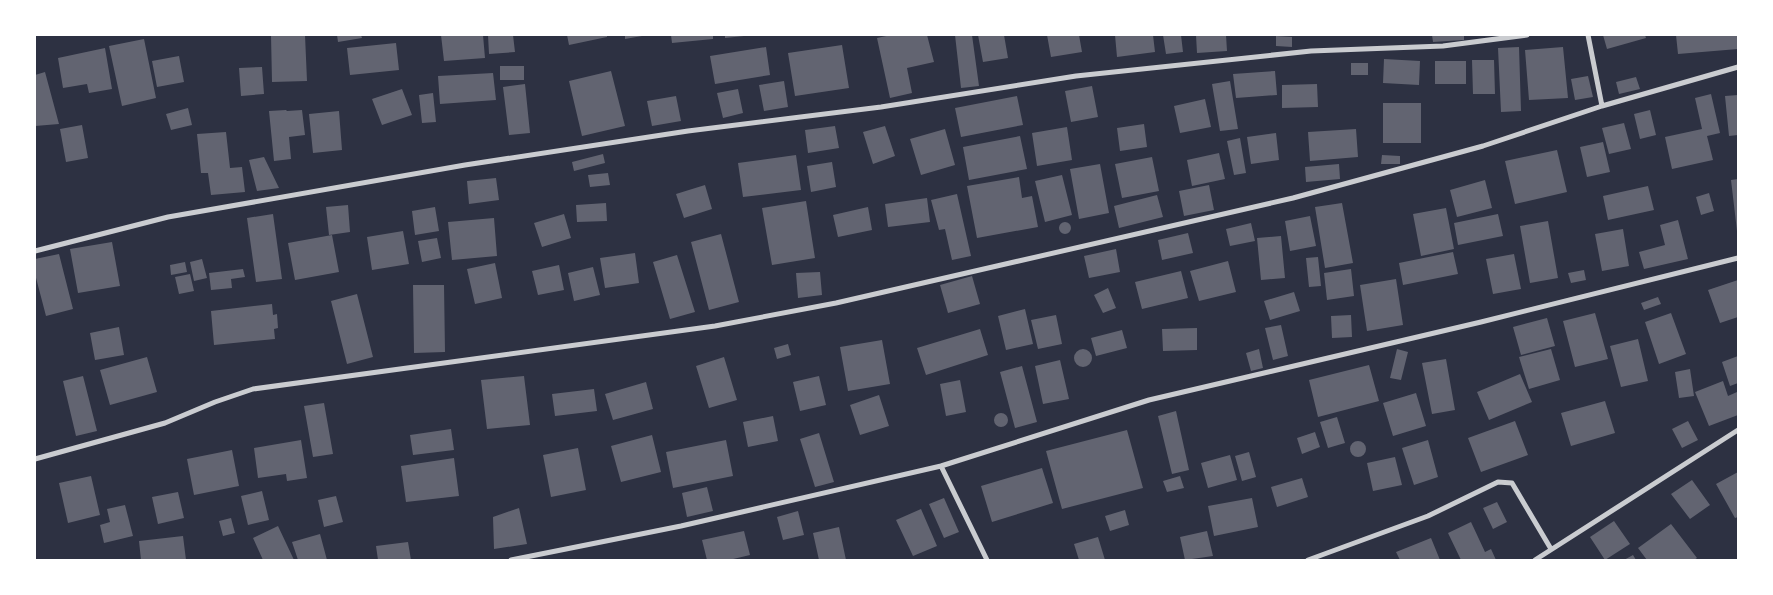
<svg xmlns="http://www.w3.org/2000/svg" width="1773" height="595" font-family="'Golos Text',sans-serif">
<rect width="100%" height="100%" fill="#2d3142"/>
<path fill="#626471" d="M271,35H305L307,81L272,82Z
M337,35H361L362,38L338,42Z
M441,35H483L485,58L444,61Z
M488,35H513L515,52L489,54Z
M567,35H607V37L569,45Z
M625,35H642V36L625,39Z
M671,35H713V39L672,43Z
M725,35H744V36L725,38Z
M891,35H927L934,62L907,68L912,93L890,98L877,38Z
M955,35H972L979,86L961,88Z
M978,35H1004L1008,58L983,62Z
M1047,35H1079L1082,52L1051,57Z
M1115,35H1153L1155,52L1117,57Z
M1163,35H1181L1183,52L1166,54Z
M1196,35H1226L1227,51L1197,53Z
M1432,35H1464V40L1433,42Z
M1603,35H1645L1646,38L1607,49Z
M1676,35H1737L1738,49L1678,54Z
M1276,36L1292,37V47L1276,46Z
M144,39L156,98L122,106L109,46Z
M396,43L399,70L350,75L347,48Z
M842,45L849,88L795,96L788,53Z
M766,47L770,75L715,84L710,56Z
M1519,47L1521,111L1501,112L1498,48Z
M1563,47L1568,98L1529,100L1525,50Z
M105,48L112,89L89,93L87,84L63,88L58,58Z
M179,56L184,82L157,87L152,61Z
M1384,59L1420,61L1419,85L1383,83Z
M1472,60H1494L1495,94H1473Z
M1435,61H1466V84H1435Z
M1351,63H1368V75H1351Z
M500,66H524V80H500Z
M262,67L264,94L241,96L239,68Z
M611,71L625,126L582,136L569,81Z
M1275,71L1277,95L1236,98L1233,74Z
M45,72L59,124L35,126V75Z
M493,73L496,100L440,104L438,76Z
M1588,76L1593,97L1575,100L1571,79Z
M1636,77L1640,89L1619,94L1616,82Z
M784,81L788,107L764,111L759,85Z
M1230,81L1238,129L1220,131L1212,84Z
M525,84L530,133L509,135L503,87Z
M1317,84L1318,107L1282,108V85Z
M1092,86L1098,117L1071,122L1065,91Z
M402,89L412,115L382,125L372,99Z
M738,89L743,113L723,118L717,93Z
M433,93L436,122L422,123L419,95Z
M1711,94L1720,133L1707,136L1713,160L1672,169L1665,137L1702,129L1695,98Z
M1738,95V135L1729,136L1725,96Z
M676,96L681,121L652,126L647,101Z
M1017,96L1023,125L961,137L955,108Z
M1205,99L1211,127L1180,133L1174,106Z
M1383,103H1421V143H1383Z
M188,108L192,125L171,130L166,114Z
M286,110L287,111L302,110L305,135L289,137L291,159L274,161L269,111Z
M1650,110L1656,135L1640,139L1634,114Z
M339,111L342,150L313,153L309,114Z
M1624,123L1631,149L1609,154L1602,128Z
M1144,124L1147,147L1120,151L1117,128Z
M82,125L88,158L66,162L60,129Z
M835,126L839,148L808,153L805,130Z
M885,126L895,156L873,164L863,132Z
M1067,127L1072,160L1037,166L1032,133Z
M945,129L955,165L921,175L910,139Z
M1356,129L1358,157L1310,161L1308,132Z
M226,132L230,168L242,167L245,192L211,195L208,173H201L197,134Z
M1276,133L1279,160L1251,164L1247,137Z
M1020,136L1027,169L969,180L963,147Z
M1240,138L1246,173L1234,175L1227,141Z
M1603,142L1610,172L1587,177L1580,147Z
M1557,150L1567,192L1515,204L1505,161Z
M1219,153L1225,179L1192,186L1187,160Z
M603,154L605,163L574,171L572,162Z
M796,155L801,190L743,197L738,163Z
M1382,155L1400,156V164H1381Z
M264,157L279,188L257,191L249,160Z
M1152,157L1159,191L1122,198L1115,164Z
M832,162L836,187L811,192L807,166Z
M1100,164L1109,213L1079,219L1070,169Z
M1339,164L1340,179L1306,182L1305,167Z
M608,173L610,185L590,187L588,175Z
M1062,175L1072,215L1045,222L1035,181Z
M1019,177L1022,198L1032,196L1038,227L977,238L967,186Z
M496,178L499,200L469,204L467,181Z
M1738,179V231H1737L1731,180Z
M1485,180L1492,208L1457,217L1450,190Z
M705,185L712,209L684,218L676,194Z
M1209,185L1214,210L1184,216L1179,191Z
M1648,186L1654,210L1608,220L1603,196Z
M1709,193L1714,211L1701,215L1696,197Z
M957,194L971,256L952,260L945,229L939,230L931,200Z
M1157,195L1163,217L1119,228L1114,206Z
M927,198L930,222L888,227L885,204Z
M806,201L815,258L772,265L762,208Z
M606,203L607,221L577,222L576,205Z
M1342,203L1353,263L1325,268L1315,207Z
M348,205L350,232L329,235L326,207Z
M435,207L439,231L415,235L412,211Z
M868,207L872,230L838,237L833,215Z
M1446,208L1454,249L1421,256L1413,214Z
M273,214L282,279L256,282L247,218Z
M564,214L571,238L542,247L534,223Z
M1498,214L1503,236L1458,245L1454,223Z
M1310,216L1316,246L1290,251L1285,221Z
M494,218L497,256L452,260L448,222Z
M1678,220L1688,259L1644,269L1639,252L1665,245L1660,225Z
M1548,221L1558,278L1530,283L1520,226Z
M1059 228a6 6 0 1 1 12 0a6 6 0 1 1-12 0Z
M1251,223L1255,241L1230,246L1226,229Z
M1623,229L1629,266L1602,271L1595,234Z
M403,231L409,264L372,270L367,237Z
M1188,233L1193,253L1162,260L1158,240Z
M721,234L739,302L709,310L691,242Z
M332,235L339,272L295,280L288,243Z
M1281,236L1285,278L1261,280L1257,238Z
M437,238L441,258L422,262L418,241Z
M112,242L120,286L78,293L70,249Z
M1116,249L1120,272L1089,278L1084,256Z
M1453,252L1458,274L1403,285L1399,263Z
M635,253L639,283L605,288L600,258Z
M59,254L73,309L46,316L35,274V259Z
M1514,254L1521,289L1493,294L1486,259Z
M677,255L695,312L670,319L653,262Z
M1318,257L1321,286L1309,287L1306,258Z
M202,259L207,278L194,281L190,262Z
M1228,261L1236,292L1199,301L1190,271Z
M185,262L187,272L171,275L170,265Z
M495,263L502,298L475,304L467,269Z
M559,265L564,290L538,295L532,271Z
M593,267L600,295L574,301L568,273Z
M243,269L245,277L231,279L232,288L211,290L209,273Z
M1351,269L1354,296L1327,300L1324,273Z
M1584,270L1586,280L1571,283L1568,273Z
M1181,271L1188,298L1142,309L1135,282Z
M820,272L822,295L798,298L796,273Z
M190,274L194,291L179,294L175,277Z
M972,276L980,304L948,313L940,285Z
M1396,279L1403,325L1367,331L1360,285Z
M1738,280V317L1720,323L1708,290Z
M413,285H444L445,352L414,353Z
M1108,288L1116,308L1103,313L1094,295Z
M1294,292L1300,311L1270,320L1264,301Z
M357,294L373,357L347,364L331,301Z
M1658,297L1661,304L1644,310L1641,303Z
M272,304L273,315L277,314L278,328L274,329L275,339L214,345L211,311Z
M1025,309L1033,344L1006,350L998,316Z
M1595,313L1608,359L1575,367L1563,321Z
M1671,313L1686,354L1659,364L1645,322Z
M1056,315L1062,344L1038,349L1031,320Z
M1351,315L1352,337L1332,338L1331,316Z
M1547,318L1555,346L1521,355L1513,327Z
M1281,325L1288,356L1273,360L1265,328Z
M119,327L124,355L95,360L90,333Z
M1197,328V350L1163,351L1162,329Z
M980,329L988,355L926,375L917,348Z
M1122,330L1127,348L1096,356L1091,338Z
M1638,339L1648,381L1621,387L1610,346Z
M882,340L890,384L848,391L840,347Z
M788,344L791,355L777,359L774,348Z
M1259,349L1263,368L1251,371L1246,353Z
M1397,349L1408,352L1401,380L1390,378Z
M1551,349L1560,380L1529,389L1519,357Z
M1074 358a9 9 0 1 1 18 0a9 9 0 1 1-18 0Z
M1738,356V383L1730,386L1722,362Z
M147,357L157,392L110,405L100,370Z
M724,357L737,400L709,408L696,366Z
M1446,359L1455,410L1432,414L1422,363Z
M1060,360L1069,399L1043,404L1035,366Z
M1369,365L1379,401L1318,417L1309,380Z
M1022,366L1037,422L1015,428L1000,372Z
M1690,369L1694,396L1679,398L1675,372Z
M1520,374L1532,402L1489,420L1477,392Z
M83,376L97,431L76,436L63,381Z
M524,376L530,425L487,429L481,380Z
M819,376L826,405L800,411L793,382Z
M960,380L966,412L946,416L940,384Z
M1723,381L1728,396L1737,392L1738,415L1709,426L1695,392Z
M646,382L653,409L613,420L605,394Z
M594,389L597,411L555,416L552,394Z
M1416,393L1426,426L1393,436L1383,403Z
M879,395L889,426L860,435L850,405Z
M1605,401L1615,433L1571,446L1561,413Z
M324,403L333,454L313,457L304,406Z
M1176,411L1189,470L1172,474L1158,416Z
M994 420a7 7 0 1 1 14 0a7 7 0 1 1-14 0Z
M773,416L778,441L748,447L743,422Z
M1337,417L1345,443L1328,448L1320,422Z
M1515,421L1528,455L1481,472L1468,438Z
M1688,421L1698,440L1682,448L1672,429Z
M451,429L454,450L413,455L410,435Z
M1127,430L1143,488L1062,509L1046,451Z
M1315,432L1320,447L1302,454L1297,438Z
M819,433L834,482L815,487L800,439Z
M652,435L661,472L621,482L611,446Z
M301,440L307,478L287,481L286,474L258,478L254,448Z
M726,440L733,476L673,488L666,452Z
M1428,440L1438,477L1414,485L1402,448Z
M1350 449a8 8 0 1 1 16 0a8 8 0 1 1-16 0Z
M578,448L586,490L551,497L543,455Z
M232,450L239,486L194,495L187,459Z
M1249,452L1256,477L1242,481L1235,456Z
M1230,455L1237,480L1208,488L1201,463Z
M1395,457L1402,485L1373,491L1367,463Z
M454,458L459,496L406,502L401,466Z
M1042,468L1053,503L992,522L981,486Z
M1738,472V517L1735,518L1716,484Z
M91,476L100,515L68,523L59,483Z
M1180,476L1184,488L1167,492L1163,481Z
M1302,478L1308,497L1277,507L1271,487Z
M1692,480L1710,505L1690,519L1671,494Z
M707,487L713,511L687,517L682,493Z
M262,491L269,520L248,525L241,496Z
M178,492L184,518L158,524L152,497Z
M336,496L343,522L324,527L318,500Z
M944,498L959,532L944,538L929,504Z
M1252,498L1258,527L1214,536L1208,506Z
M1497,502L1507,522L1493,529L1483,508Z
M125,505L133,536L104,543L100,525L110,522L107,509Z
M519,508L527,544L494,549L493,517Z
M921,509L937,546L913,556L896,520Z
M1125,510L1129,525L1110,531L1105,516Z
M798,511L804,535L783,540L777,517Z
M231,518L235,533L223,536L219,521Z
M1614,521L1630,544L1605,560L1590,537Z
M1471,522L1485,552L1491,549L1496,560H1461L1448,533Z
M1671,524L1697,558L1694,560H1647L1638,548Z
M278,526L294,560H263L253,538Z
M839,527L846,560H819L813,533Z
M744,531L750,555L729,560H707L702,540Z
M1207,531L1213,556L1185,560L1180,537Z
M320,534L327,560H298L292,542Z
M183,536L186,560H141L139,541Z
M1098,537L1105,560H1079L1074,544Z
M1431,538L1440,560H1400L1396,552Z
M408,542L411,560H378L376,546Z
M1633,555L1636,560H1624Z"/>
<g fill="none" stroke-linecap="round" stroke-linejoin="round">
<path stroke="#caccd0" stroke-width="5" d="M1588,35L1602,106
M35,251L168,217L465,165L688,131L881,107L1076,76L1311,51L1443,46L1527,35
M35,459L165,423L215,402L253,389L715,326L836,303L1293,198L1483,146L1602,106L1738,67
M941,466L987,560
M511,560L681,526L941,466L1149,400L1481,322L1738,258
M1308,560L1428,516L1498,482L1512,483L1551,549
M1535,560L1738,430"/>
</g>
<rect width="1773" height="595" fill="none" stroke="#ffffff" stroke-width="72"/>
</svg>
